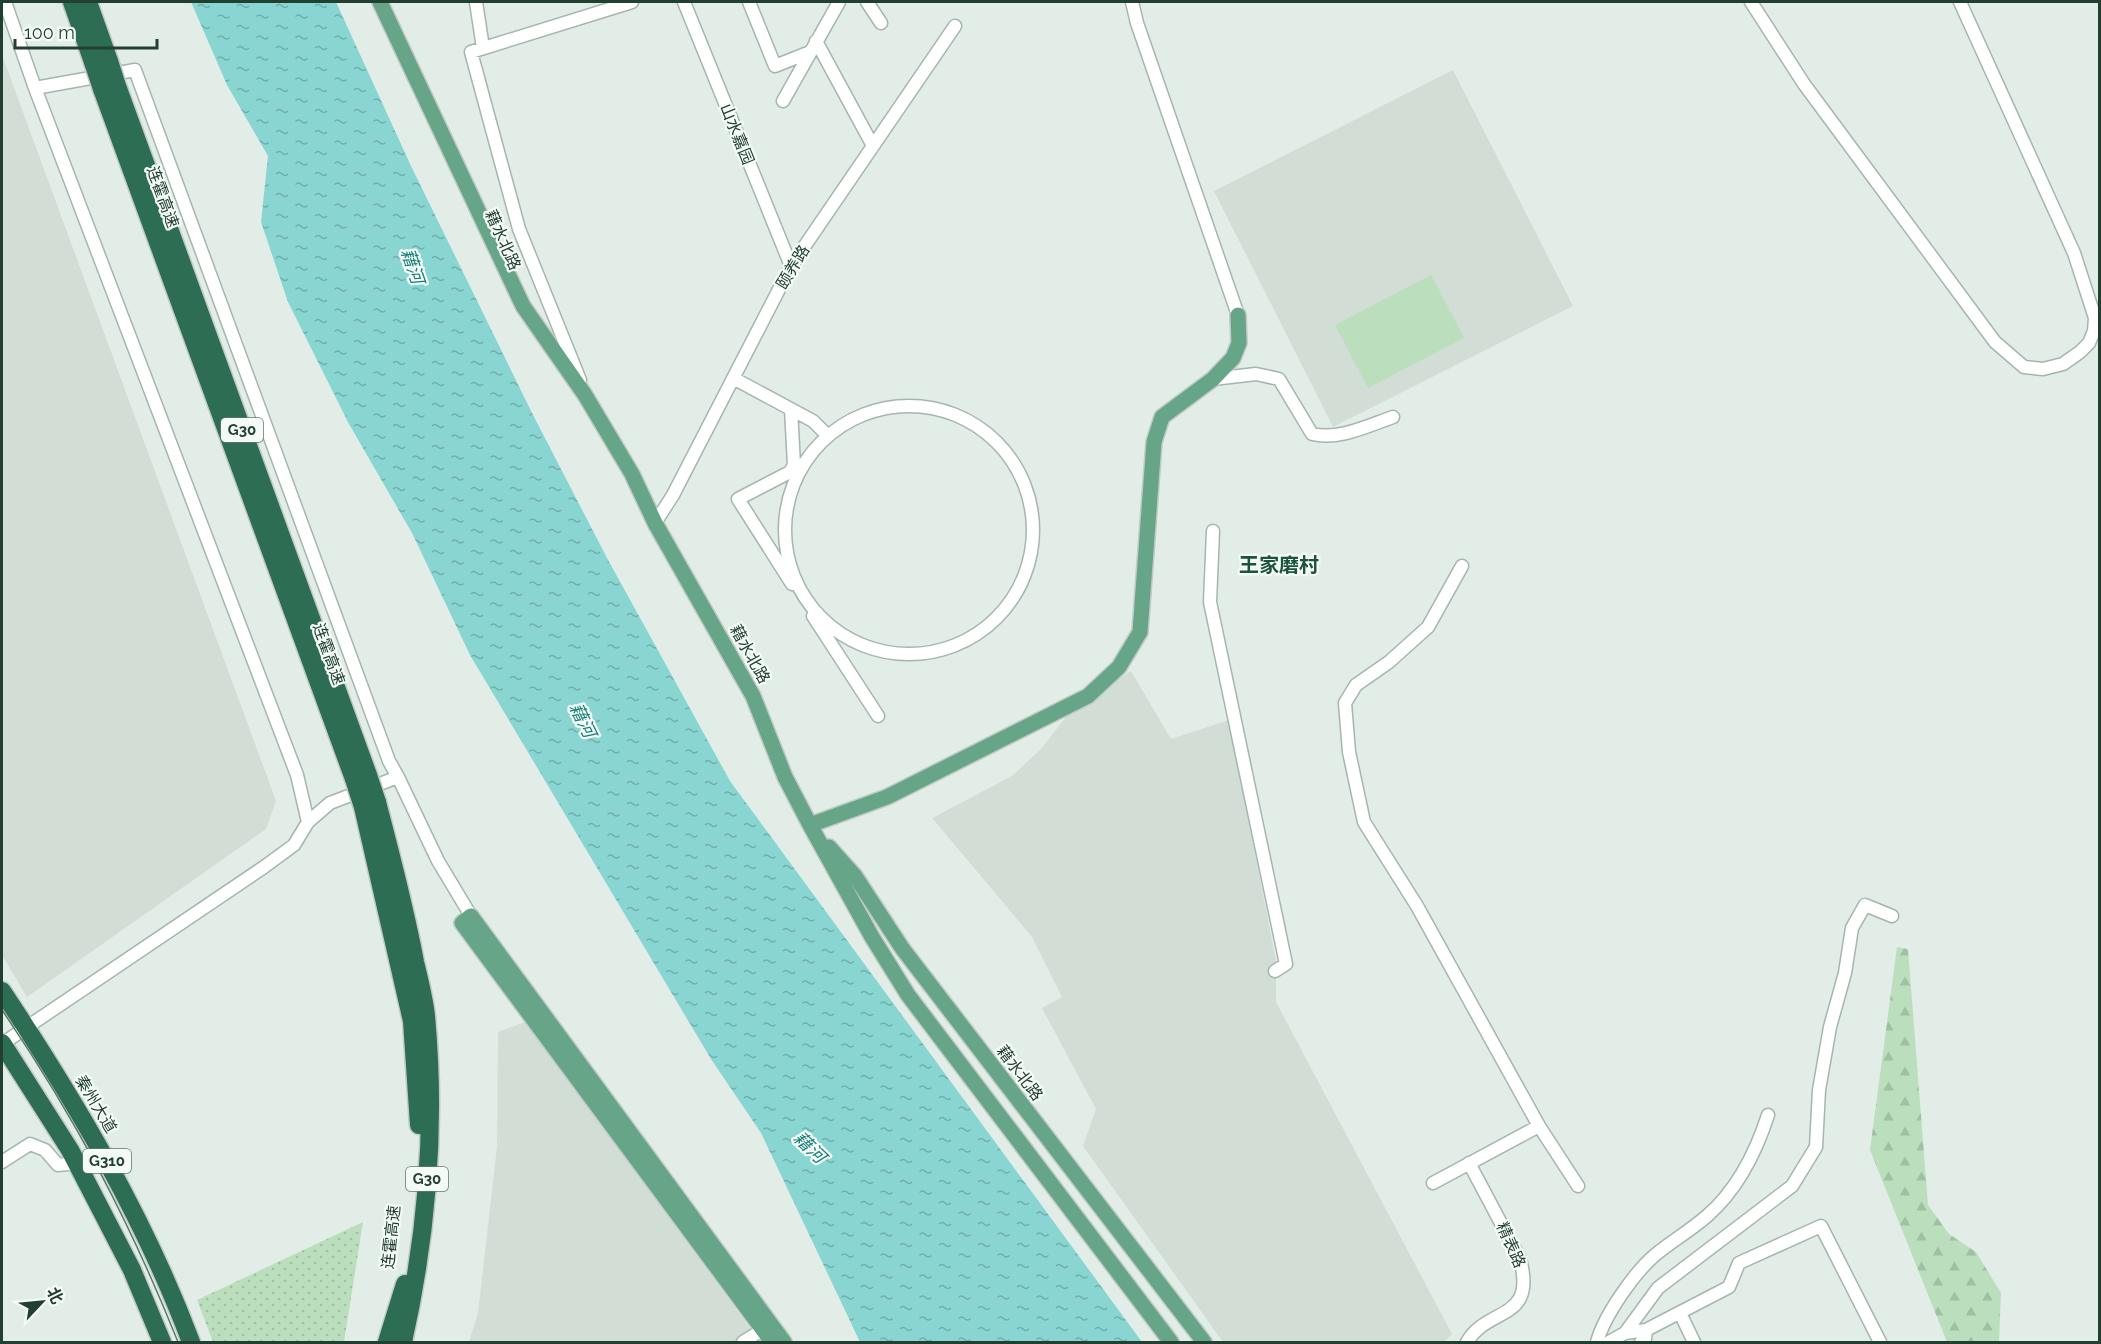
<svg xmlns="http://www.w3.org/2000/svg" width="2101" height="1344" font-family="Raleway,'Noto Sans SC',sans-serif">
<defs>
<pattern id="green-dots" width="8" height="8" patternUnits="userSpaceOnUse" patternTransform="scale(1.5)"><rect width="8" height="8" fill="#bbdfbd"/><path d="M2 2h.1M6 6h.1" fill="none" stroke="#a0c0a3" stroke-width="1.8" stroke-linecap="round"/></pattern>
<pattern id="forest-firs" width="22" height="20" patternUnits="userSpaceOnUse" patternTransform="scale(1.5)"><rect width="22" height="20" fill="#bbdfbd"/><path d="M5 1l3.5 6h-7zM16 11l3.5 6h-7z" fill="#a0c0a3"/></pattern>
<pattern id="water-ripples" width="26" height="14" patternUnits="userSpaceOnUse" patternTransform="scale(1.5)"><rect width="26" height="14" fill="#89d5d1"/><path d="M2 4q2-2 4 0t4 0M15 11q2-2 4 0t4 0" fill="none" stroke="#70aeaa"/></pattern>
</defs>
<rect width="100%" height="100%" fill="#e3ede7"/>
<path fill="#d1ddd5" d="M2,55L276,801L266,829L27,997L2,955Z
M1453,70L1573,306L1333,427L1214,191Z
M1131,671L1171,739L1229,720L1276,961V1002L1452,1334L1444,1342H1223L1083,1146L1096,1109L1042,1008L1062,997L1032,937L932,818L1012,776L1041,749L1073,708Z
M525,1022L760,1342H469L478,1313L497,1147L498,1032Z"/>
<path fill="url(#green-dots)" d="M363,1222L344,1342H213L197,1300Z"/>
<path fill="url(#forest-firs)" d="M1897,947L1908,949L1928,1205L1949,1234L1976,1252L2001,1293L1999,1342H1947L1870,1150Z"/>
<path fill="#bbdfbd" d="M1431,275L1464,338L1368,388L1335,325Z"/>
<path fill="url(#water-ripples)" d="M191,2H336L411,166L532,413L607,558L730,781L1142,1342H860L761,1133L711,1059L470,655L412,533L349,424L288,302L261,222L268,156L227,85Z"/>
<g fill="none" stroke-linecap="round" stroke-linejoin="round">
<g stroke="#a5b6ad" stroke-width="15">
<path id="minor" d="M5,2L35,88L297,775L308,822
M476,2L483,48
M684,2L791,266
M749,2L775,66L810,52
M867,2L881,23
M1132,2L1137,23L1238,315
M1751,2L1804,84L1995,342L2024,367L2043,369L2063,364L2080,352L2089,343L2094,331L2095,318L2074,253L1960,2
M816,41L873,146
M35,88L135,70L389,761L398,777
M783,101L839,2
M733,378L813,421L828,436
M1213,379L1256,374L1279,379L1312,434C1340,440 1367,426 1393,417
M580,380L519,229L471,52L632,2
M785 530a124 124 0 1 1 248 0a124 124 0 1 1-248 0Z
M791,409L794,465L790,472L738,499L792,584
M655,523L673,495L791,266L955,26
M1213,531L1210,602L1286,964L1275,971
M1462,566L1428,627L1389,662L1356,685L1345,703L1349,752L1364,822L1417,906L1539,1126L1578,1186
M813,616L878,716
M2,1044L264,867L294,845L308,822L330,803L398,777L438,861L471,916
M2,1162L30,1144L45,1150L58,1165L77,1163
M1433,1183L1539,1126
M1680,1313L1694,1342
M1625,1333L1646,1330L1729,1287L1739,1263L1821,1226L1880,1342
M743,1342L762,1330
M1467,1342C1488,1306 1537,1322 1520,1259L1469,1163
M1597,1342C1604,1316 1634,1273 1655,1255C1672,1241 1691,1230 1707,1216C1737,1190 1756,1152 1768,1115
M1609,1342L1625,1333L1658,1288L1792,1186L1816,1147L1819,1090L1830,1027L1845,973L1852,928L1865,905L1892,916
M1641,1342L1645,1339L1646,1330"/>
</g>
<g stroke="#c1cac6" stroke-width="18">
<path id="major" d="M380,2L523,306L585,395L632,474L655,523L753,696L785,777L810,825L872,937L908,995L1171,1342
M810,825L887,797L1088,696L1119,667L1140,632L1154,442L1162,417L1213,379L1233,358L1239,343L1238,315
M829,847L855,876L902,948L1204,1342
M772,1342L462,923L471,916L784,1342"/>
</g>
<g stroke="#c1cac6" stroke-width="21">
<path id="highway" d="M72,2L94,65
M88,2L109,61
M116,83L368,775
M102,89L354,779
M377,802C391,855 405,908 415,962C419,979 424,998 426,1016C436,1125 427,1235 403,1342
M363,807L412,1021L419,1125
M2,991C76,1102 144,1217 191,1342
M2,1043L70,1150L132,1270L162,1342
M387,1342L405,1284"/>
</g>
<use href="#minor" stroke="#fff" stroke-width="12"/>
<use href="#major" stroke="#66a588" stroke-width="15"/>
<use href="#highway" stroke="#2c6d53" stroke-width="18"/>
<path stroke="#5c7b6d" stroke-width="1.5" d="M2,1010C75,1117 130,1222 178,1342"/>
<g stroke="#c1cac6" stroke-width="21" stroke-linecap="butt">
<path id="highway-bridge" d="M109,61L116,83
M94,65L102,89
M368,775L377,802
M354,779L363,807"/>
</g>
<use href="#highway-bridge" stroke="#2c6d53" stroke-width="18"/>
</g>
<g text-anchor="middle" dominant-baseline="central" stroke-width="4.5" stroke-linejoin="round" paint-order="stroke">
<g fill="#f4faf6" stroke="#61786d" stroke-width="1.5">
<rect x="221" y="418" width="42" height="24" rx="4.5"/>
<rect x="83" y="1149" width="48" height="24" rx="4.5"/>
<rect x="406" y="1167" width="42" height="24" rx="4.5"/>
</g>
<g font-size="15" font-weight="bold" fill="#224032">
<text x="242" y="430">G30</text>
<text x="107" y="1161">G310</text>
<text x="427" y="1179">G30</text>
</g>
<g font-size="16" fill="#224032" stroke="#f4faf6">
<text transform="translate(737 134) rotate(68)">山水嘉园</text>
<text transform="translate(163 197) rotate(70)">连霍高速</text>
<text transform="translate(503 240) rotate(66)">藉水北路</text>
<text transform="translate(793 267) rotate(-59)">颐养路</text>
<text transform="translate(329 654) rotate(70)">连霍高速</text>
<text transform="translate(750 654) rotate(61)">藉水北路</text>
<text transform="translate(1020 1073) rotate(53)">藉水北路</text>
<text transform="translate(96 1104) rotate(59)">秦州大道</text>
<text transform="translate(391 1237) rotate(-84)">连霍高速</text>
<text transform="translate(1511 1245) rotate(66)">精表路</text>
</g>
<g font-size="18" font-style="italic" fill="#197f7b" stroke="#f4faf6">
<text transform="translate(413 266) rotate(71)">藉河</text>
<text transform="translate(583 720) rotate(64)">藉河</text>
<text transform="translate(810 1147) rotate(44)">藉河</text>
</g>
<g font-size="20" font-weight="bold" fill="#1c533b" stroke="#f4faf6">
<text x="1279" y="565">王家磨村</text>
</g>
</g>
<rect width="2101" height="1344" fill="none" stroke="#224032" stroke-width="6"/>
<g transform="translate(42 1302) rotate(64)" stroke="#f4faf6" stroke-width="4.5" paint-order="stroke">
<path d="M0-4.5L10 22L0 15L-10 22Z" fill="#224032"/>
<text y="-9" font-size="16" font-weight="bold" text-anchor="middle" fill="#224032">北</text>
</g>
<path d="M15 39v9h142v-9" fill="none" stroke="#224032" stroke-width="3"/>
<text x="24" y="39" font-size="18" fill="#224032" stroke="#f4faf6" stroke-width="4.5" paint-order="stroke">100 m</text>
</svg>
